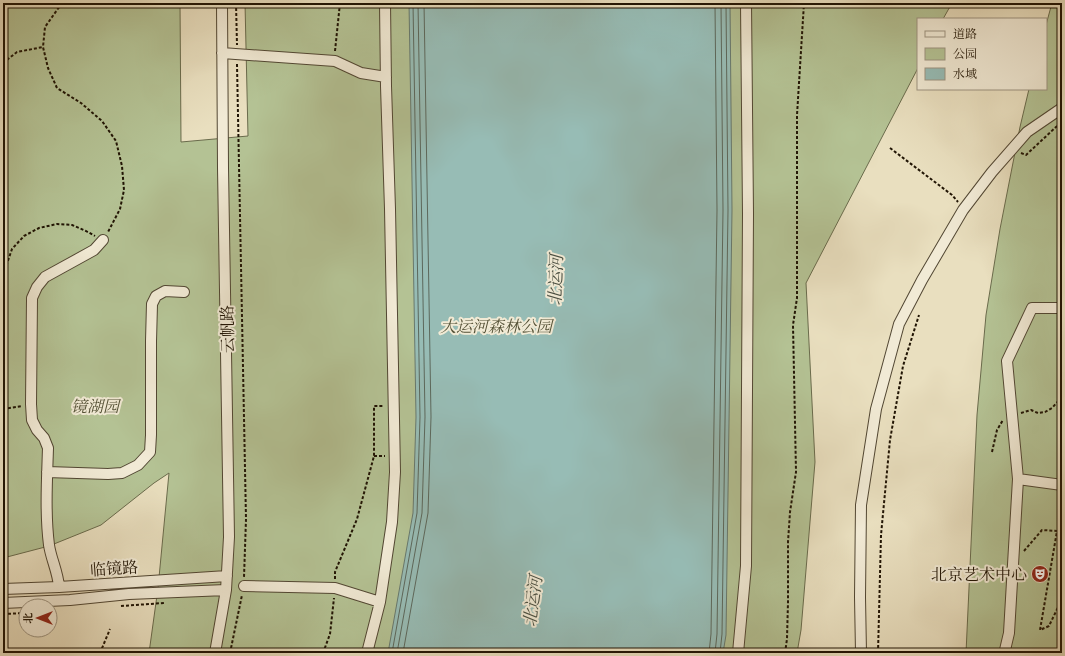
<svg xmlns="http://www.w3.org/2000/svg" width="1065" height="656" font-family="'Gentium Book Plus','Noto Serif SC',serif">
<rect width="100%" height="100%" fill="#e9dfbf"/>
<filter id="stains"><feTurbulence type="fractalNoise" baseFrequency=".005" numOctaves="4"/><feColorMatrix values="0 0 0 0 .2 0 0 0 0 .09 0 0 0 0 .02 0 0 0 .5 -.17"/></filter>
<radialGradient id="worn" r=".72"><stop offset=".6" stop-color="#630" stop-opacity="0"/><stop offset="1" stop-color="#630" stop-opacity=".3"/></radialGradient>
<path fill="#b4c294" stroke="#6a6b4c" d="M3,3H180L181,142L248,136L245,3H952L943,19H918V68L806,283L815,462L801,630L797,653H149L158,588L169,473L154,483L101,525L49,546L7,557H3Z
M1052,3H1062V653H966L977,415L986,315L1000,229L1020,127L1029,89H1046V25Z"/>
<path fill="#97bcb5" stroke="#67796e" d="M409,3H730L732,210L726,635L723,653H388L413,513L416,417Z"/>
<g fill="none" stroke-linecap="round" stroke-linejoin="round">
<path stroke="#5c685c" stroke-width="1" d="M392,653L417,513L420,417L413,3
M397,653L422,513L425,417L418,3
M403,653L428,513L431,417L424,3
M709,653L711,634L717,210L715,3
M715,653L717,634L723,210L721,3
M720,653L722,634L728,210L726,3"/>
<g stroke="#524733" stroke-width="12">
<path id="minor" d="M222,53L335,61L361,73L386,77
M47,472L108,474L122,473L138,465L150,452L151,435V341L152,304L156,296L165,291L184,292
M1018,479L1007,361L1032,308H1062
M244,586L335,588L380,602
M59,587C58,572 51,559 49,545C45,513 47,480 48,448L44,438L37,430L32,420L31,404L32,298L37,287L45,277L94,250L103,240
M3,589L59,587L227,576
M3,603L70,600L129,594L226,590
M215,653L226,590L229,537L223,168L222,3
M367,653L380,602L392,522L395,472L390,209L386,86L385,3
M738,653L746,566L748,214L746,3
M861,653L860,597L861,505L876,409L899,324L922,280L963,210L992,172L1027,132L1062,108
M1008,653L1005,650L1009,633L1018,479L1062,485"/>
</g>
<path stroke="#201404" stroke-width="2" stroke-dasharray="3 2" stroke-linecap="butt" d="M62,3L45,27L43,47L48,68L57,88L81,103L102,121L116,141L122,166L124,190L120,209L108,232
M236,3L237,45
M335,51L340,3
M3,63L17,52L43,47
M237,64L246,519L244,577
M890,148L952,195L958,202
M1021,153L1026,155L1056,127L1062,123
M3,275L12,249L24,236L39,228L57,224L72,225L86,231L95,236
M3,409L22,406
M1021,413L1031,410L1038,413L1045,412L1052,408L1062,397
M992,452L997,430L1003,420
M374,456H385
M1024,551L1042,530L1057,531L1040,630L1049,626L1062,599
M335,579V572L357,519L374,456V406H384
M121,606L164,603
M3,614L26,613
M100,653L110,629
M230,653L242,595
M323,653L330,634L334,598
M785,653L787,639L788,602V542L790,512L796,472L793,325L797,298V115L804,3
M878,653L881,535L890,440L903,366L919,315"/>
<use href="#minor" stroke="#f1ead5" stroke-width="10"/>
</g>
<defs>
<g id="theatre-disc" transform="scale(0.9)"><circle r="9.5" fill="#8f2418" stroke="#f1ead5"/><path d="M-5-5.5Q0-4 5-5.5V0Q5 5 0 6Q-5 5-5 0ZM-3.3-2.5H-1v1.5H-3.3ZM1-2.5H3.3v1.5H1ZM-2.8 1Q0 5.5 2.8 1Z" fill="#fff"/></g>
</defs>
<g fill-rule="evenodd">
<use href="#theatre-disc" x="1040" y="574"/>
</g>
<g text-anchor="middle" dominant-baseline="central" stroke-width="4" stroke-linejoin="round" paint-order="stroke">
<g font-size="16" font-style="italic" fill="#545136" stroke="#f1ead5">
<text x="496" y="326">大运河森林公园</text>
<text x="95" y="406">镜湖园</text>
</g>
<g font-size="16" fill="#201404" stroke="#f1ead5">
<text transform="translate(227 329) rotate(-91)">云帆路</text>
<text transform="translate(114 568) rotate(-4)">临镜路</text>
</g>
<g font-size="16" fill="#201404" stroke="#f1ead5" text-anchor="end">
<text x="1027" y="574">北京艺术中心</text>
</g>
<g font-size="17" font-style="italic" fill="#4a4f42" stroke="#f1ead5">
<text transform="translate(555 280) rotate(-88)">北运河</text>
<text transform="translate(532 601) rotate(-82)">北运河</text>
</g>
</g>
<rect width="1065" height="656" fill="none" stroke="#e9dfbf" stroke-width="16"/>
<rect x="4" y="4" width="1057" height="648" fill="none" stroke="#201404" stroke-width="2"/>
<rect x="8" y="8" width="1049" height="640" fill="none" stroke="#201404"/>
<rect x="917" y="18" width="130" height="72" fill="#f1ead5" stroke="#9d9481"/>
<rect x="925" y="31" width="20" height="6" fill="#f1ead5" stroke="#9d9481"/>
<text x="953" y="38" font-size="12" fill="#201404">道路</text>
<rect x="925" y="48" width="20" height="12" fill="#b4c294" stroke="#9d9481"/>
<text x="953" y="58" font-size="12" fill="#201404">公园</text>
<rect x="925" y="68" width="20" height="12" fill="#97bcb5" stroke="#9d9481"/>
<text x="953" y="78" font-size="12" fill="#201404">水域</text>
<g transform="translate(38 618) rotate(270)"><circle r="19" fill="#f1ead5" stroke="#9d9481"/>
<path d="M0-3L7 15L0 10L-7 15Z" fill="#8f2418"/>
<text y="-6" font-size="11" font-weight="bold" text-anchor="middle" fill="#201404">北</text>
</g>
<rect width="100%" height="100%" filter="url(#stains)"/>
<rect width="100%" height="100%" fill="url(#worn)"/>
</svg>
